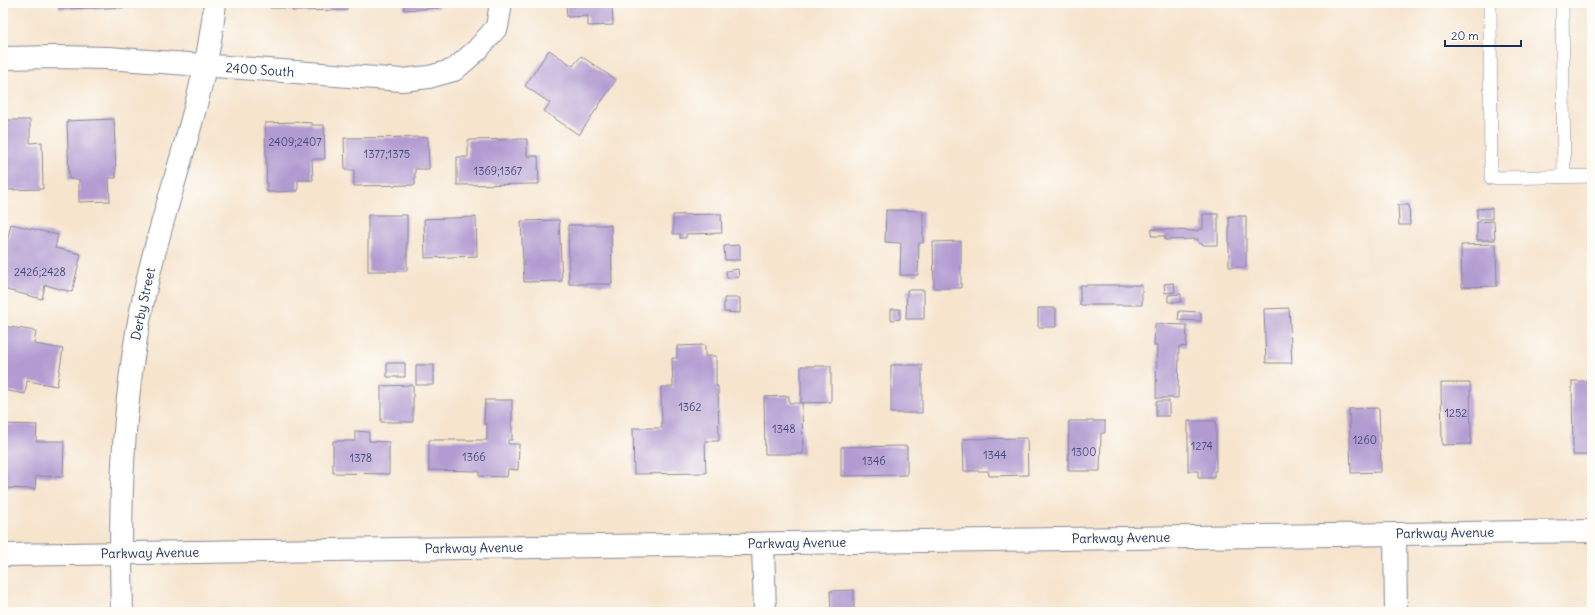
<svg xmlns="http://www.w3.org/2000/svg" width="1595" height="615" font-family="Delius,sans-serif">
<rect width="100%" height="100%" fill="#fdfcf7"/>
<filter id="ink" filterUnits="userSpaceOnUse"><feTurbulence type="fractalNoise" baseFrequency=".025" numOctaves="2"/><feDisplacementMap in="SourceGraphic" scale="8" xChannelSelector="R" yChannelSelector="G"/><feConvolveMatrix kernelMatrix="1 2 1 2 8 2 1 2 1" color-interpolation-filters="sRGB"/></filter>
<filter id="wash" filterUnits="userSpaceOnUse"><feTurbulence type="fractalNoise" baseFrequency=".012" numOctaves="4" result="noise"/><feDisplacementMap in="SourceGraphic" scale="16" xChannelSelector="R" yChannelSelector="G"/><feGaussianBlur stdDeviation="0.9" result="paint"/><feColorMatrix in="noise" values="0 0 0 0 0 0 0 0 0 0 0 0 0 0 0 0 0 1.4 0 .05"/><feComposite in="paint" operator="in"/></filter>
<g filter="url(#wash)">
<rect width="100%" height="100%" fill="#f6e4cd"/>
<g id="blocks">
<path fill="#b29bd1" d="M59,3H145V7L59,9Z
M270,3H290V8H270Z
M292,3H347V10L292,11Z
M404,3H439V8L404,10Z
M566,3H612L613,25L588,26V16L567,17Z
M549,50L573,66L581,56L616,80L579,135L544,111L550,103L525,86Z
M114,119L116,178H109L110,201L79,202V179H69L67,121Z
M3,120H30V143L42,142L43,189L3,190Z
M296,122L312,123V125H324L325,159H312L313,180H298V191L267,192L265,123Z
M428,137L429,169H415V185L354,186V170H345L344,138Z
M527,139V156H538L539,184L457,185V157H468V140Z
M1398,205H1409L1410,225H1399Z
M1492,208V219H1477V209Z
M886,210L923,211V243H919L918,275H900L901,243L885,242Z
M721,214L722,233L686,234V238H680V234H673V215Z
M1203,214H1218V245H1203V244L1198,243V239L1165,240V236H1151L1152,229L1198,231V229H1203Z
M368,215H407V271H368Z
M1229,216H1246V267H1229Z
M476,217L477,256L425,258L424,219Z
M559,220L562,281L524,282L521,221Z
M1494,221L1495,240H1477V222Z
M11,224L58,235L55,248L81,254L72,292L45,285L42,299L3,289V258Z
M568,225H611L612,284H569Z
M961,241V288H934L933,242Z
M1496,244L1497,286L1462,287L1461,245Z
M740,245V260H725L724,246Z
M738,269L739,277L727,278L726,271Z
M1174,283L1175,292L1165,293L1164,284Z
M1080,285H1142V305H1080Z
M907,290H924V319H906Z
M1181,294V302H1168V295Z
M724,298H740V313L724,312Z
M1038,308H1056V327H1038Z
M1289,308L1292,363H1266L1264,309Z
M891,309H900V319L891,320Z
M1179,311L1201,312V321L1178,320Z
M1155,324L1187,325L1186,347L1179,346L1178,398H1156L1157,346H1154Z
M3,326L36,331L34,344L63,349L57,386L27,381L25,394L3,390Z
M705,345V356H716V386H718L719,441H705L706,473L634,474L633,428H662L661,387H673L672,358H677V346Z
M387,363H405V377H387Z
M416,365H434V385H416Z
M891,365H922V413H891Z
M801,366H831V402L801,403Z
M1572,381H1591L1592,455H1573Z
M1441,383H1470L1471,444L1442,445Z
M413,385V422H381V386Z
M789,396V403H802L803,454H765L764,397Z
M485,400H512V440H508V444H519L518,470L508,469L507,477L479,476V471L429,470V440H487V424H484Z
M1156,401H1169V416H1156Z
M1379,408L1381,472L1351,473L1349,409Z
M1069,421H1105V433H1101L1100,471H1068Z
M1188,421H1216V471H1214V478H1198V471H1188Z
M3,424L37,425L36,441H64L63,477L36,476L35,489L3,488Z
M355,431L369,432V441L389,442V474L333,473V441H355Z
M1027,438L1028,475L989,476L988,471H964L963,439Z
M907,446V475L841,476V447Z
M854,590V612H831L830,591Z
M1001,610H1036V612H1001Z"/>
</g>
</g>
<g filter="url(#ink)">
<use href="#blocks" fill-opacity="0" stroke="#888a96" stroke-width="1"/>
<g fill="none" stroke-linecap="round" stroke-linejoin="round">
<g stroke="#888a96" stroke-width="14">
<path id="service" d="M1490,3L1491,178L1592,176
M1562,3L1564,177"/>
</g>
<g stroke="#888a96" stroke-width="24">
<path id="minor" d="M3,58L55,57L108,58L402,80L429,77L454,70L477,50L497,27L501,3
M1395,534L1396,612
M763,544L765,612
M3,555L1592,531
M122,612C119,500 122,388 148,278C169,186 206,97 215,3"/>
</g>
<use href="#service" stroke="#fff" stroke-width="13"/>
<use href="#minor" stroke="#fff" stroke-width="22"/>
</g>
</g>
<g text-anchor="middle" dominant-baseline="central" stroke-width="4" stroke-linejoin="round" paint-order="stroke">
<g font-size="11" fill="#414a7b">
<text x="295" y="142">2409;2407</text>
<text x="387" y="154">1377;1375</text>
<text x="498" y="171">1369;1367</text>
<text x="40" y="272">2426;2428</text>
<text x="690" y="407">1362</text>
<text x="1456" y="413">1252</text>
<text x="784" y="429">1348</text>
<text x="1365" y="440">1260</text>
<text x="1202" y="446">1274</text>
<text x="1084" y="452">1300</text>
<text x="995" y="455">1344</text>
<text x="474" y="457">1366</text>
<text x="361" y="458">1378</text>
<text x="874" y="461">1346</text>
</g>
<g font-size="13" fill="#1b2f5e" stroke="#fdfcf7">
<text transform="translate(260 70) rotate(4)">2400 South</text>
<text transform="translate(143 304) rotate(-78)">Derby Street</text>
<text transform="translate(1445 533) rotate(-1)">Parkway Avenue</text>
<text transform="translate(1121 538) rotate(-1)">Parkway Avenue</text>
<text transform="translate(797 543) rotate(-1)">Parkway Avenue</text>
<text transform="translate(474 548) rotate(-1)">Parkway Avenue</text>
<text transform="translate(150 553) rotate(-1)">Parkway Avenue</text>
</g>
</g>
<rect width="1595" height="615" fill="none" stroke="#fdfcf7" stroke-width="16"/>
<path d="M1445 40v6h76v-6" fill="none" stroke="#1b2f5e" stroke-width="2"/>
<text x="1451" y="40" font-size="12" fill="#1b2f5e" stroke="#fdfcf7" stroke-width="3" paint-order="stroke">20 m</text>
</svg>
